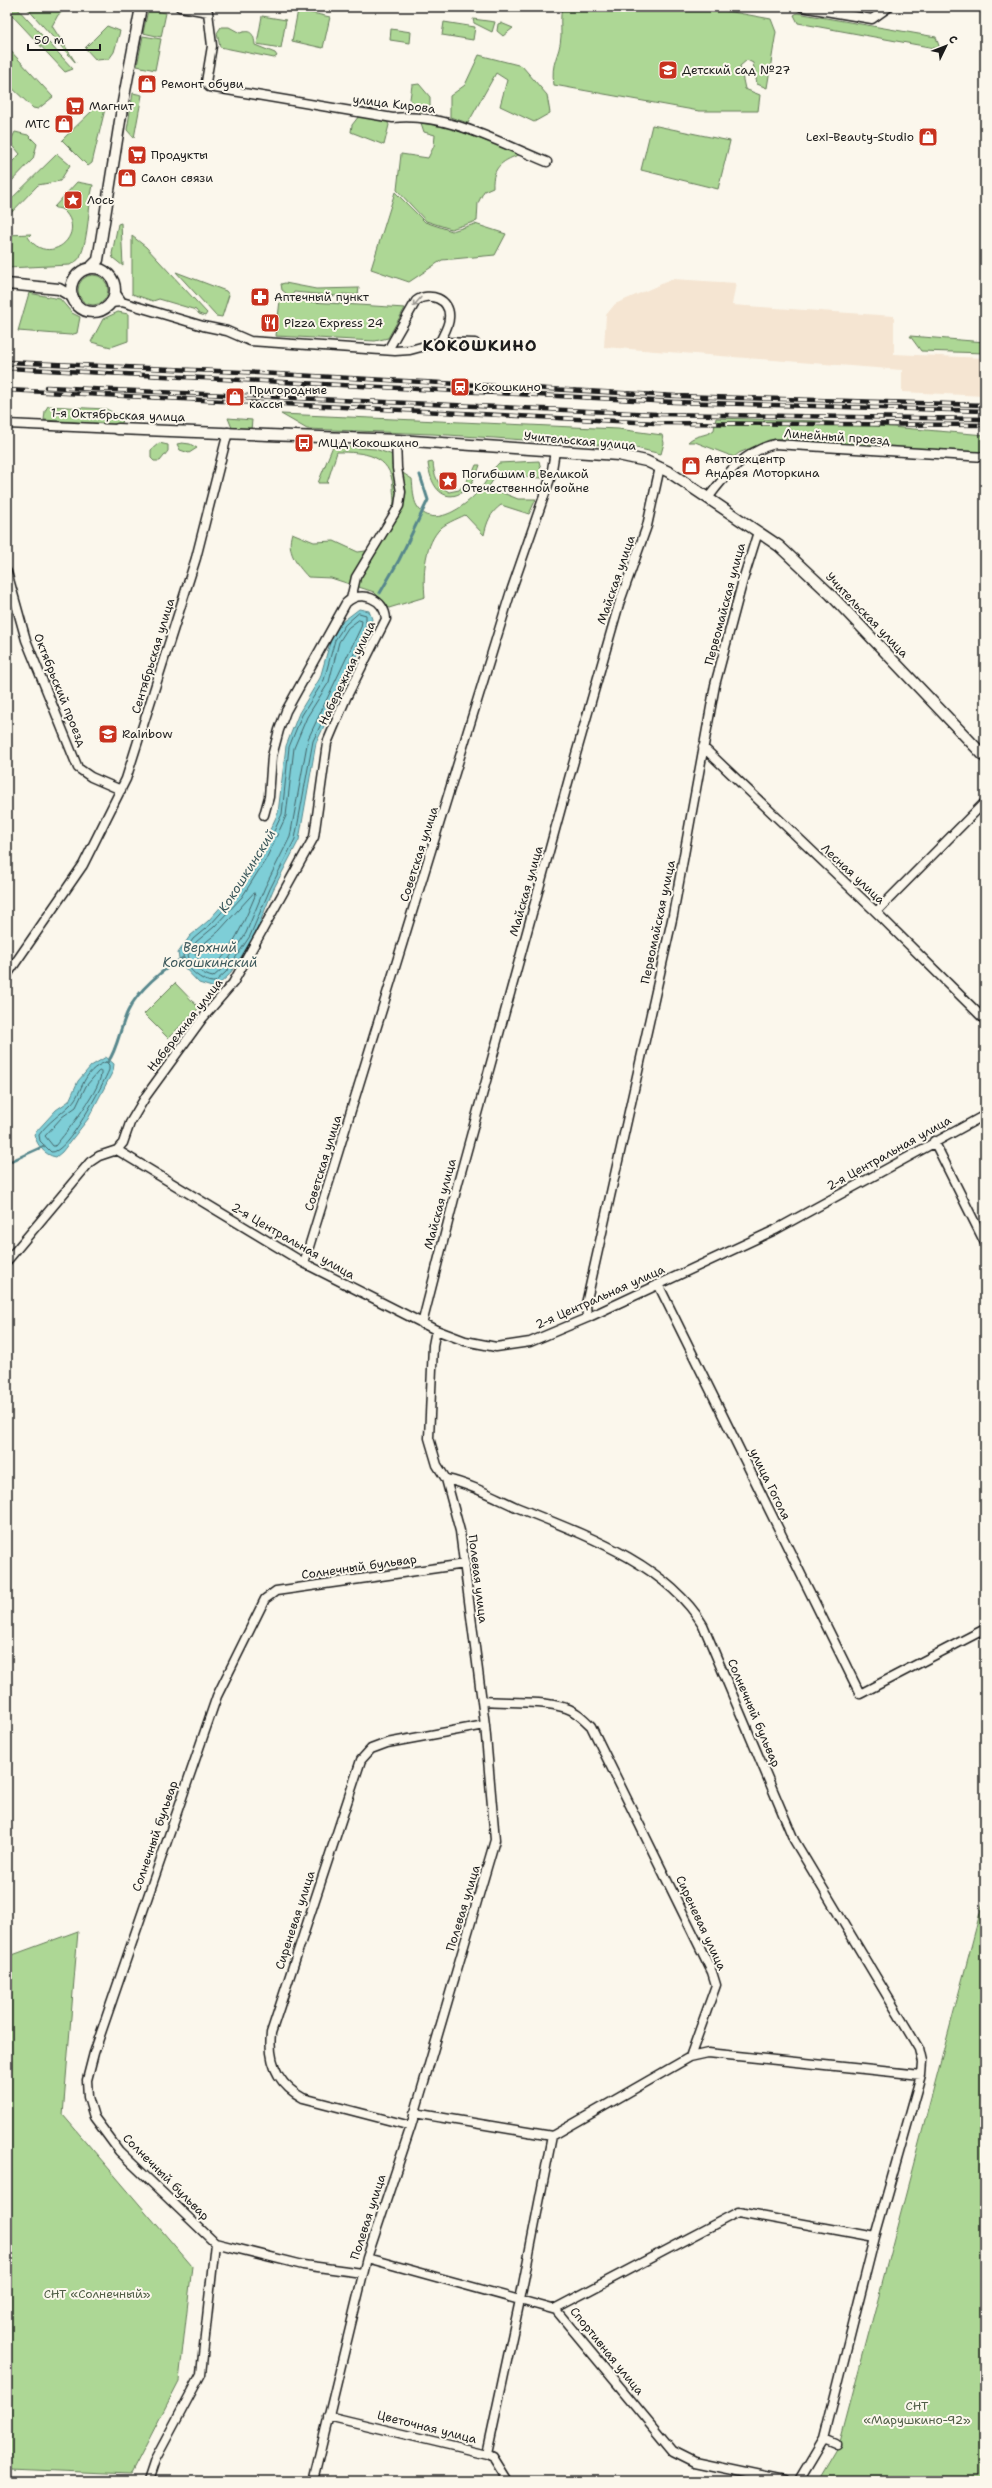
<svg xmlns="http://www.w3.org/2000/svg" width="992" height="2488" font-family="'Shantell Sans',sans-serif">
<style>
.built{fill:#f5e5d2}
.green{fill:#add795;stroke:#647a58}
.water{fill:#7eced7;stroke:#57878c}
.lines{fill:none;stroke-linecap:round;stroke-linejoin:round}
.shore{stroke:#436367;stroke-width:1}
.stream{stroke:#57878c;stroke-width:3}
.minor-casing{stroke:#1c1c1c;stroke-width:11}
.tertiary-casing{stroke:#1c1c1c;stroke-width:13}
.minor{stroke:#fbf7ec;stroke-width:8}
.tertiary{stroke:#fbf7ec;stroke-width:10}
.rail-casing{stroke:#1c1c1c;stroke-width:4.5}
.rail{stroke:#fbf7ec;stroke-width:3;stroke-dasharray:9;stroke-linecap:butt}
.oneway{stroke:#97948e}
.labels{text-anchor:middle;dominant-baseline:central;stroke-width:4;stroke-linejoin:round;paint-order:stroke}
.poi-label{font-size:12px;fill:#1c1c1c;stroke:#fbf7ec;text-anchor:start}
.street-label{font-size:12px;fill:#1c1c1c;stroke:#fbf7ec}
.park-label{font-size:12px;fill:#4f5d46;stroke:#fbf7ec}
.water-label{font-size:13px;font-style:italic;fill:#3e5a5d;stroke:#fbf7ec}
.district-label{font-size:16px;font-weight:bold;letter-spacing:1px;fill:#1c1c1c;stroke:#fbf7ec}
</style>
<rect width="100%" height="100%" fill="#fbf7ec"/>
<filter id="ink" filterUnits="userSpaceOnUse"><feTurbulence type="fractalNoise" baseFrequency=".025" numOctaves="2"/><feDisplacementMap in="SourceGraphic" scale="8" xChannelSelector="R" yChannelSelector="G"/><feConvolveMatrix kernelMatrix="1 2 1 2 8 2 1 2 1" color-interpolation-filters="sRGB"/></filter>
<g filter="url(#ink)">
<path class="built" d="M673 279 736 283 732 305 894 316V354L985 358V396L902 392V370L604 347 606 315 615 304Z"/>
<path class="green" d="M7 7H16L73 69 65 72 7 10Z
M26 7H64L66 9 58 15 52 26 76 63Z
M562 7H705L771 19 776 32 767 88 757 84 753 63 747 60 740 66 745 89 760 95 758 111H699L554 85C550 61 560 57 561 36 561 25 560 17 562 7Z
M148 10 166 13 161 37 143 33Z
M298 10 330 17 323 48 292 41Z
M797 13 936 37 940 49 798 23 794 15Z
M262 16 286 20 281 48 257 44Z
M473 19 495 22 492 32 474 23Z
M444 22 475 27 473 40 442 35Z
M501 23 513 28 503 36 497 31 498 24Z
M107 26 120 31 114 52 109 59 96 60 85 48Z
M221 27H229L240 33C251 29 254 34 255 45L275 53 277 56 274 58 220 47 217 33Z
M391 29 411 32 410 43 390 40Z
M143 36 161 39 155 70 137 66Z
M7 47 53 97 38 109 33 108 7 83Z
M479 55 522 66 547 95 550 113 534 122 500 106 507 80 496 73 468 123 450 117V96L465 85Z
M419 84 430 97V109L423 112 412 109 410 99 412 85Z
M133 93 142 95 134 138 127 130Z
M103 106 105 109 92 163 88 166 62 140 94 109Z
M359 116 387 121 389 125 384 145 351 132 352 125Z
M421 123 451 128 521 154C504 160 492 166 493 187L484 191 478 203 477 221 451 229 426 221 397 190 401 154 428 158 434 146 435 135 424 132Z
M652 125 730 141 718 189 641 170Z
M15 132 28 135 37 144 33 159 7 186V167L20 154 10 142Z
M57 154 70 165 60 181 38 185 7 217V203Z
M77 182 93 185C88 206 89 238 80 257 78 261 74 262 70 265L7 268V235L31 234 28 237C47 267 86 237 66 213 60 206 57 210 54 207Z
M395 192 425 222 452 231 475 224 506 234 495 255 442 260 409 282 371 269Z
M121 223 123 266 113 258 112 254 118 224Z
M132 236 146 247 207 313 205 316 199 314 196 310 159 299 153 301 132 294Z
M176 272 226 291 229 295 222 317 216 316Z
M78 290a15 15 0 1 1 30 0a15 15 0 1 1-30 0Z
M285 283 316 289 359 288 358 295 343 294 337 296 294 292 291 297 282 290 281 284Z
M29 293 60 299 72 313 80 317 77 333 70 335 18 331Z
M280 300 405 308 388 338 375 341 276 336Z
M118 312 128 314V341L111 347 91 342 103 319Z
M910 336 985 342V353L921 351Z
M48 406 106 409 124 418 121 425 44 420 45 411Z
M281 414 618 429 662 435 664 443 661 454 636 448 602 445 432 434 307 429Z
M228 418 252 420 251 430 232 428Z
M716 418 819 421 985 435V453L865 446 784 438 769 440 739 453 734 457 695 442H688C696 434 705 437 714 430Z
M159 443 168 445V451L160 461H154L151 458V450Z
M182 443 190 444 197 448 189 453 180 450 177 444Z
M333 446 375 449 393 455 392 466 412 479C413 487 413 500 417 506 433 532 469 504 481 488 488 480 491 470 499 463L539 461 543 478 496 476 485 492 498 491 518 499H536L529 514 501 505C490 513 487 522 484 535L465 515C457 519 443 524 438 531 424 548 423 576 425 597L389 608 374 592 331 578 308 577C296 564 286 551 292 533L314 542 334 541 358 552 373 550C378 534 388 521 393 506 395 501 393 493 393 487 391 454 363 452 337 452L327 483H318Z
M433 462C434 475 437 485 449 492L459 490 472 474 476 465H480C467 505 433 508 428 463Z
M175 983 199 1008 168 1038 144 1014Z
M985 1894V2481H817L840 2442Z
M78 1931 63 2115 192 2266 179 2381 131 2474 11 2469 7 2474V1957Z"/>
<path class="water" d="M359 609 369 611 372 619 370 629 316 743 299 840 273 890 254 937 229 975 215 988 199 983 180 963 178 953 190 936 208 921 235 891 258 855 278 813 286 746 299 713 320 678 331 639 342 622Z
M106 1057 114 1064 113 1071 88 1119 62 1152 56 1157C44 1155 37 1145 34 1134L56 1110 69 1101 78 1081 91 1066Z"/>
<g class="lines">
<path class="shore" d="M359 613 366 615V628L313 741 295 839 270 889 250 936 226 972 215 982C202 983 184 967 183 954L193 939 211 924 238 894 262 857 282 814 289 747 302 715 324 680 335 640 345 625Z
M359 620 362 621 361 627 308 739 290 837 265 887 246 933 222 969 213 977C204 976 189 964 188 955L196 942 214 927 242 897 266 859 286 816 294 748 307 717 329 682 339 642 348 628Z
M254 893 255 896C244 922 232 951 211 970H207L195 954 201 946 218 932Z
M106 1062 109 1065V1070C103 1084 67 1155 51 1152L40 1141 39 1135C48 1122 60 1115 71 1104 84 1091 81 1071 106 1062Z
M101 1071C104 1086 66 1133 55 1146H53L45 1136 62 1117 76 1107 86 1086 98 1072Z"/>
<path class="stream" d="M380 593 399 560 428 500 420 475
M108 1062C118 1048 120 1027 128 1011 138 990 163 969 183 958
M7 1163 44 1146"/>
<g class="minor-casing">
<path id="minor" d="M180 7 208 12 212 46 206 82 209 87 393 118C446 112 500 143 547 162
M802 7 872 19 889 7
M115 292 122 302
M110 303 122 302 203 326 227 331 250 341 395 351 410 350 440 342 475 343
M388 350 416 301C429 291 451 299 449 318 449 326 443 335 440 342
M7 424 118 429
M708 498C726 474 745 451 775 444L985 457
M7 572 26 640 78 768 91 777 121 790
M351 599 356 577 399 506 401 492 397 468 396 440
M703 747 876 912 985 1020
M876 912 985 802
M7 975 83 865 126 779 196 558 228 432
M934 1141 985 1243
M117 1150 304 1263 436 1330 465 1341 496 1347 530 1342 587 1318 775 1230 985 1115
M117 1150 123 1143 130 1123 146 1096 202 1019 233 983 314 837 327 743 346 698 386 619C385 599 361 589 346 603L286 711 279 730 272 756 269 797 264 815
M7 1261 90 1162 99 1156 117 1150
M304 1263 510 594 551 476 555 451
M658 1284 860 1694 985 1629
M587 1318 586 1304 673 915 715 685 743 580 758 532
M422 1324 458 1183 570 775 619 604 647 526 660 467
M446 1479C470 1484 494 1497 516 1507 580 1533 666 1563 703 1625L794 1840 919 2049 922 2062 921 2075 875 2237
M482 1701C509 1703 541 1700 566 1708 576 1711 584 1719 591 1726L712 1972 716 1985 690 2057
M414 2113 552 2136 690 2057 708 2053 921 2075
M411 2126 303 2098C277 2084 268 2061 271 2033L361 1760 371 1749 387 1743 485 1725
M367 2258 556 2310 673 2451 695 2462 785 2481
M362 2273 303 2265 215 2243 119 2151 94 2117 88 2097 87 2080 94 2053 217 1696 265 1599 276 1591 465 1564
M554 2309 738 2212 875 2237 824 2439 836 2444
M328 2416 487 2454 493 2457 508 2481
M487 2454 520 2300 552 2136
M148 2481 155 2460 201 2374 215 2243
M313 2481 367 2258 411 2126 495 1840 485 1725 460 1531 446 1479 437 1465 429 1438 433 1345 436 1330
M799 2481 824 2439"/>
</g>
<g class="tertiary-casing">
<path id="tertiary" d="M90 268 98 260 123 102 141 7
M71 290a22 22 0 1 1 44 0a22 22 0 1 1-44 0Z
M7 284 59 289 73 297
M118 429 398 440 618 455 646 461 669 472 779 546 830 594 985 757"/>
</g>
<use href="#minor" class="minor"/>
<use href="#tertiary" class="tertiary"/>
<g class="rail-casing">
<path id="rail" d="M7 362 241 372 676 396 985 405
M7 368 674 402 985 411
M46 387 656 414 985 419
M7 390 656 423 985 425"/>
</g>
<use href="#rail" class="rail"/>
</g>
<defs><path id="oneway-shaft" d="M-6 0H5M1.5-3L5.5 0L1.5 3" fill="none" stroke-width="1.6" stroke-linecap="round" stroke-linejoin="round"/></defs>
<use class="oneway" href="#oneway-shaft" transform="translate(417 302) rotate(130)"/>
</g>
<defs>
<g id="school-square" transform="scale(1)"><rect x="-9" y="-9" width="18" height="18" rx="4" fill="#c8321e" stroke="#fbf7ec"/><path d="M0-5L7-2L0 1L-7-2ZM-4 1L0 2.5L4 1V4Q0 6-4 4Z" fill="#fff"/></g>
<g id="shop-square" transform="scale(1)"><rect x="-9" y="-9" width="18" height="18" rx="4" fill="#c8321e" stroke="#fbf7ec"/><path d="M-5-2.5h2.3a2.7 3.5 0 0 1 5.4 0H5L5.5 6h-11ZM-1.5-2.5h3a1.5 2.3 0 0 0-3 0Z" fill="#fff"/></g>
<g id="supermarket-square" transform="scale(1)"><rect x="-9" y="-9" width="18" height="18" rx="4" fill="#c8321e" stroke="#fbf7ec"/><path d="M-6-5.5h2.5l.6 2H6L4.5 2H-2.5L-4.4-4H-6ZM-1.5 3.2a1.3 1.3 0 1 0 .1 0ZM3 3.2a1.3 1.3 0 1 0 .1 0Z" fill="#fff"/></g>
<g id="sight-square" transform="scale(1)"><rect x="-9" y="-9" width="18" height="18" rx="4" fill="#c8321e" stroke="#fbf7ec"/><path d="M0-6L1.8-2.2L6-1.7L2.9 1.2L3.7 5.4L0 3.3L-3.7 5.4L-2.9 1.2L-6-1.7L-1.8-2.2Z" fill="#fff"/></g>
<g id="pharmacy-square" transform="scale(1)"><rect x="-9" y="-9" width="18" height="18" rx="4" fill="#c8321e" stroke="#fbf7ec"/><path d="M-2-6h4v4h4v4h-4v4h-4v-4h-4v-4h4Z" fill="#fff"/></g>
<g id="restaurant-square" transform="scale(1)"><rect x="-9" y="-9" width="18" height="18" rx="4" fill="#c8321e" stroke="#fbf7ec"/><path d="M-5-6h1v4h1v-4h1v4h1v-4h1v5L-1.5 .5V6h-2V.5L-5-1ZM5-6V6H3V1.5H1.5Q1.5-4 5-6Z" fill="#fff"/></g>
<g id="station-square" transform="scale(1)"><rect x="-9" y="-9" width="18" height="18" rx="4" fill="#c8321e" stroke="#fbf7ec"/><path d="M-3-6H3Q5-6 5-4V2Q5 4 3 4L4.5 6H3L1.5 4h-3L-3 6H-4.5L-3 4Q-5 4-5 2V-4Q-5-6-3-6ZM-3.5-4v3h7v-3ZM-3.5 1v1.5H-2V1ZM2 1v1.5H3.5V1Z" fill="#fff"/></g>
<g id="bus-square" transform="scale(1)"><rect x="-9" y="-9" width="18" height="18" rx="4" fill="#c8321e" stroke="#fbf7ec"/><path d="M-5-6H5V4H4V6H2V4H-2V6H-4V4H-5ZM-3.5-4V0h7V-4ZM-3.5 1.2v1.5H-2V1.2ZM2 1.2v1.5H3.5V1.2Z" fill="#fff"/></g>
</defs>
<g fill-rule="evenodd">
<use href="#school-square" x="668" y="70"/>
<use href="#shop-square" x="147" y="84"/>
<use href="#supermarket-square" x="75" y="106"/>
<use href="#shop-square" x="64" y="124"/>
<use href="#shop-square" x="928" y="137"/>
<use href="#supermarket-square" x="137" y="155"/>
<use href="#shop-square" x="127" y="178"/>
<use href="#sight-square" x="73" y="200"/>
<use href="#pharmacy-square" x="260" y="297"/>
<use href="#restaurant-square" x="270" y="323"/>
<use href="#station-square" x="460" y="387"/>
<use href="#shop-square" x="235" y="397"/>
<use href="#bus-square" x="304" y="443"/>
<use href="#shop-square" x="691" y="466"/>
<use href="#sight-square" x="448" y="481"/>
<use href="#school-square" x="108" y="734"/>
</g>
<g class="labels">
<g class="poi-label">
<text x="682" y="70">Детский сад №27</text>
<text x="161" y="84">Ремонт обуви</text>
<text x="89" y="106">Магнит</text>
<text x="50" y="124" text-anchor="end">МТС</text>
<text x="914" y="137" text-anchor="end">Lexi-Beauty-Studio</text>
<text x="151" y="155">Продукты</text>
<text x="141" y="178">Салон связи</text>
<text x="87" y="200">Лось</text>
<text x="274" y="297">Аптечный пункт</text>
<text x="284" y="323">Pizza Express 24</text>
<text x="474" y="387">Кокошкино</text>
<text x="249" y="390">Пригородные<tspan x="249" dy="14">кассы</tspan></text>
<text x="318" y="443">МЦД Кокошкино</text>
<text x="705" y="459">Автотехцентр<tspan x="705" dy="14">Андрея Моторкина</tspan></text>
<text x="462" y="474">Погибшим в Великой<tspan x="462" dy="14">Отечественной войне</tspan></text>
<text x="122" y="734">Rainbow</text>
</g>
<g class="street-label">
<text transform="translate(394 104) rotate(7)">улица Кирова</text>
<text transform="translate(118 415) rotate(2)">1-я Октябрьская улица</text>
<text transform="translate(837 437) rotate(4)">Линейный проезд</text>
<text transform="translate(580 441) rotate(5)">Учительская улица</text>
<text transform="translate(616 580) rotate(-71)">Майская улица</text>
<text transform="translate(725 604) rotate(-75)">Первомайская улица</text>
<text transform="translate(867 615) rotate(46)">Учительская улица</text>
<text transform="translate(153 656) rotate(-73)">Сентябрьская улица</text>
<text transform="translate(347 673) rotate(-64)">Набережная улица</text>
<text transform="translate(60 690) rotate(68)">Октябрьский проезд</text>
<text transform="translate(419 854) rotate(-72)">Советская улица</text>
<text transform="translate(853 874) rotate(43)">Лесная улица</text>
<text transform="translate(526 891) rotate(-74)">Майская улица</text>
<text transform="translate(658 922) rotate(-78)">Первомайская улица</text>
<text transform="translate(185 1025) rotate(-52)">Набережная улица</text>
<text transform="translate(889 1153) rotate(-29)">2-я Центральная улица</text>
<text transform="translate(323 1163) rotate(-73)">Советская улица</text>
<text transform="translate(440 1204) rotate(-75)">Майская улица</text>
<text transform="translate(293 1241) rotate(30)">2-я Центральная улица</text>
<text transform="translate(600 1297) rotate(-24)">2-я Центральная улица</text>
<text transform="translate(770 1484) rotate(64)">улица Гоголя</text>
<text transform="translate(359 1567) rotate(-8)">Солнечный бульвар</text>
<text transform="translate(478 1579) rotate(83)">Полевая улица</text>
<text transform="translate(754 1713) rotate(67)">Солнечный бульвар</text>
<text transform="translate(155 1836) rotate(-71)">Солнечный бульвар</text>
<text transform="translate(463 1908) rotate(-73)">Полевая улица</text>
<text transform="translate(295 1920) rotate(-72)">Сиреневая улица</text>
<text transform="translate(701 1923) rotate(65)">Сиреневая улица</text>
<text transform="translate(166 2177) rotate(45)">Солнечный бульвар</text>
<text transform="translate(368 2217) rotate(-72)">Полевая улица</text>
<text transform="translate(607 2351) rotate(51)">Спортивная улица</text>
<text transform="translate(427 2427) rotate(14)">Цветочная улица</text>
</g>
<g class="park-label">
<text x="97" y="2294">СНТ «Солнечный»</text>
<text x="917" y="2406">СНТ<tspan x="917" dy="14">«Марушкино-92»</tspan></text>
</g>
<g class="water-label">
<text transform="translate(247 871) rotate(-58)">Кокошкинский</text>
<text x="210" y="947">Верхний<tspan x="210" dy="15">Кокошкинский</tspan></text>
</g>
<g class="district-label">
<text x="480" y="345">КОКОШКИНО</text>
</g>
</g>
<rect width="992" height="2488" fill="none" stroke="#fbf7ec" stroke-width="24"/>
<rect x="12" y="12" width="968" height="2464" fill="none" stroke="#1c1c1c" stroke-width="1.5" filter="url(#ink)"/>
<g transform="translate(946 46) rotate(47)" stroke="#fbf7ec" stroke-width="3" paint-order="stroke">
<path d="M0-3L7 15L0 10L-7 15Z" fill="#1c1c1c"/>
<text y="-6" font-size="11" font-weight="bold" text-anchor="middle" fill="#1c1c1c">С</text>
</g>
<path d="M28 44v6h72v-6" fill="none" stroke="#1c1c1c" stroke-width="2"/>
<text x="34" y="44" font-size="12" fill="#1c1c1c" stroke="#fbf7ec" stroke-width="3" paint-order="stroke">50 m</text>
</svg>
